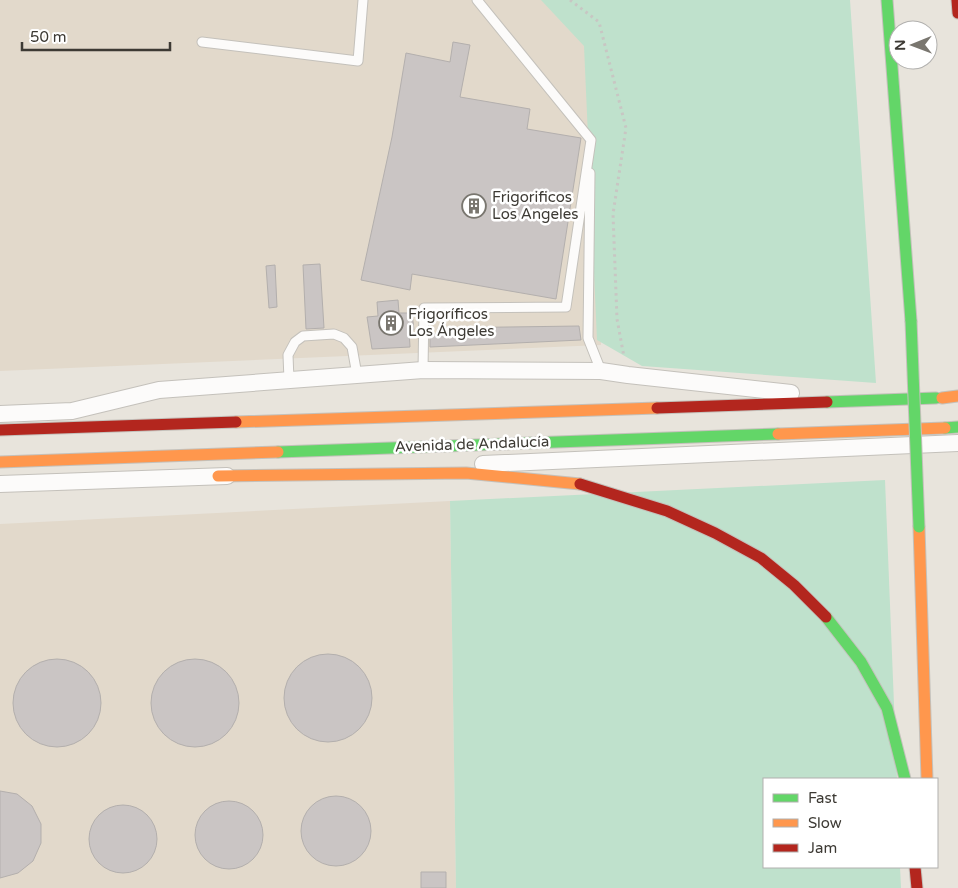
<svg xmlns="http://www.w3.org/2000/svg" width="958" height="888" font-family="'Varela Round',sans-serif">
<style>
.built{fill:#e2d9cb}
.green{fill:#bfe1cc}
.building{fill:#cac5c4;stroke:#b3afad}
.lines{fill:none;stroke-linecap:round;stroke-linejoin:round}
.lane-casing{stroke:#c4c1bb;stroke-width:11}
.street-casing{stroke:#c4c1bb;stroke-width:18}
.fast-casing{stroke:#c4c1bb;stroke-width:13}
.slow-casing{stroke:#c4c1bb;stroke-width:13}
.jam-casing{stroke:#c4c1bb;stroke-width:13}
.path{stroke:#c8c6c3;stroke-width:3;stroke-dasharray:2.5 4;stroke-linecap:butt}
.lane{stroke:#fcfbfa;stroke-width:9}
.street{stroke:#fcfbfa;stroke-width:16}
.fast{stroke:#63d668;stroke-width:11}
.slow{stroke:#ff974d;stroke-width:11}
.jam{stroke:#b3261e;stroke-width:11}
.fast-bridge-casing{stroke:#c4c1bb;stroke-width:13;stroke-linecap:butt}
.fast-bridge{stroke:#63d668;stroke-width:11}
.labels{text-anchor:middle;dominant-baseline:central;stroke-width:5;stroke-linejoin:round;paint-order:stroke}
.poi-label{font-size:15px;fill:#3d3a34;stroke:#fff;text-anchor:start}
.street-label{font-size:15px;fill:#3d3a34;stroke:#fff}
</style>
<rect width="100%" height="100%" fill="#e8e4dc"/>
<path class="built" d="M0 0H548L598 46 601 345 0 371Z
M450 501 456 888H0V524Z"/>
<path class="green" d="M541 0H850L876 383 642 366 597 340 584 46Z
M885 480 897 779H764V867H900L901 888H456L450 501Z"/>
<path class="building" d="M453 42 470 45 460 97 530 109 527 129 581 138 556 299 412 274 410 290 361 280 392 137 406 53 450 62Z
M320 264 324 328 306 329 303 265Z
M275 265 277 307 269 308 266 266Z
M398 300 399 313H412L414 330H409L410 347 372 349 367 317 378 316 377 302Z
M579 326 581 340 430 347V334H438V328Z
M284 698a44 44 0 1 1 88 0a44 44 0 1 1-88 0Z
M13 703a44 44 0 1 1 88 0a44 44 0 1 1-88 0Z
M151 703a44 44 0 1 1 88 0a44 44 0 1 1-88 0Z
M0 791 17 794 32 806 41 824V843L33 861 18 873 0 878Z
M301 831a35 35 0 1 1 70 0a35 35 0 1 1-70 0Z
M195 835a34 34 0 1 1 68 0a34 34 0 1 1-68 0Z
M89 839a34 34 0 1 1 68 0a34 34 0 1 1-68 0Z
M421 872H446V888H421Z"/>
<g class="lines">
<g class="lane-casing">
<path id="lane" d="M202 42 358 61 363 0
M590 173 588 338 601 371
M423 370 424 308 566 307 591 140 477 0
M289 380 288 355 295 342 303 336 334 334 344 338 352 347 357 375"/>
</g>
<g class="street-casing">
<path id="street" d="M0 414 72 411 159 390 423 370 601 371 628 375 791 393
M483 464 958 443
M0 484 227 476"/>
</g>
<g class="fast-casing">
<path id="fast" d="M887 0 911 321
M827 402 936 398
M945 428 958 427
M278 452 778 434
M826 617 861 662 887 708 905 779"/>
</g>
<g class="slow-casing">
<path id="slow" d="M942 398 958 396
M236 422 657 408
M778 434 945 428
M0 462 278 452
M218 476 466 473 580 484
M919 527 927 779"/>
</g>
<g class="jam-casing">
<path id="jam" d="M957 0 958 13
M657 408 827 402
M0 430 236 422
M580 484 667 511 715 533 761 558 794 585 826 617
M915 867 917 888"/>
</g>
<path class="path" d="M570 0 599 22 626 128 613 214 617 319 624 357"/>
<use href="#lane" class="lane"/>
<use href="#street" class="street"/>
<use href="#fast" class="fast"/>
<use href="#slow" class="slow"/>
<use href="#jam" class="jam"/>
<g class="fast-bridge-casing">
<path id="fast-bridge" d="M911 321 919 527"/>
</g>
<use href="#fast-bridge" class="fast-bridge"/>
</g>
<defs>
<g id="building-ring" transform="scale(1.25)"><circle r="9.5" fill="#fff" stroke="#79766f" stroke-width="1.5"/><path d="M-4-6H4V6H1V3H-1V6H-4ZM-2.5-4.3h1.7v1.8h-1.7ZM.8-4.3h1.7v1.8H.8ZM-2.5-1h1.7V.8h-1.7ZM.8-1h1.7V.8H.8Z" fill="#79766f"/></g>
</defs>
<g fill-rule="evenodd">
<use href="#building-ring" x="474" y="206"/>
<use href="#building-ring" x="391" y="323"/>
</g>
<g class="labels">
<g class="poi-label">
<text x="492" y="197">Frigorificos<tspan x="492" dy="17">Los Angeles</tspan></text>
<text x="408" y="314">Frigoríficos<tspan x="408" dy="17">Los Ángeles</tspan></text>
</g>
<g class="street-label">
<text transform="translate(472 444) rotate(-2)">Avenida de Andalucía</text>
</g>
</g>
<rect x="763" y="778" width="175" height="90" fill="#ffffff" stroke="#b1b0ae"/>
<rect x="773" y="794" width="25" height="8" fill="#63d668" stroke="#b1b0ae"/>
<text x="808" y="803" font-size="15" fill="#3d3a34">Fast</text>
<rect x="773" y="819" width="25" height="8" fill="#ff974d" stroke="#b1b0ae"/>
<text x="808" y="828" font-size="15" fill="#3d3a34">Slow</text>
<rect x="773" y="844" width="25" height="8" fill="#b3261e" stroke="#b1b0ae"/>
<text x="808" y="853" font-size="15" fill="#3d3a34">Jam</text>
<g transform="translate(913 45) rotate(269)"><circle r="24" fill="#ffffff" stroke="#b1b0ae"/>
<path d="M0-4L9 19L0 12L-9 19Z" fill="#79766f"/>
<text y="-8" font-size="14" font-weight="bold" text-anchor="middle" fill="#3d3a34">N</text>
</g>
<path d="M22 42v8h148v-8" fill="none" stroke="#3d3a34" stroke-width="2.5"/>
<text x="30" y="42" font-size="15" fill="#3d3a34" stroke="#ffffff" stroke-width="4" paint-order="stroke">50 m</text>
</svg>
